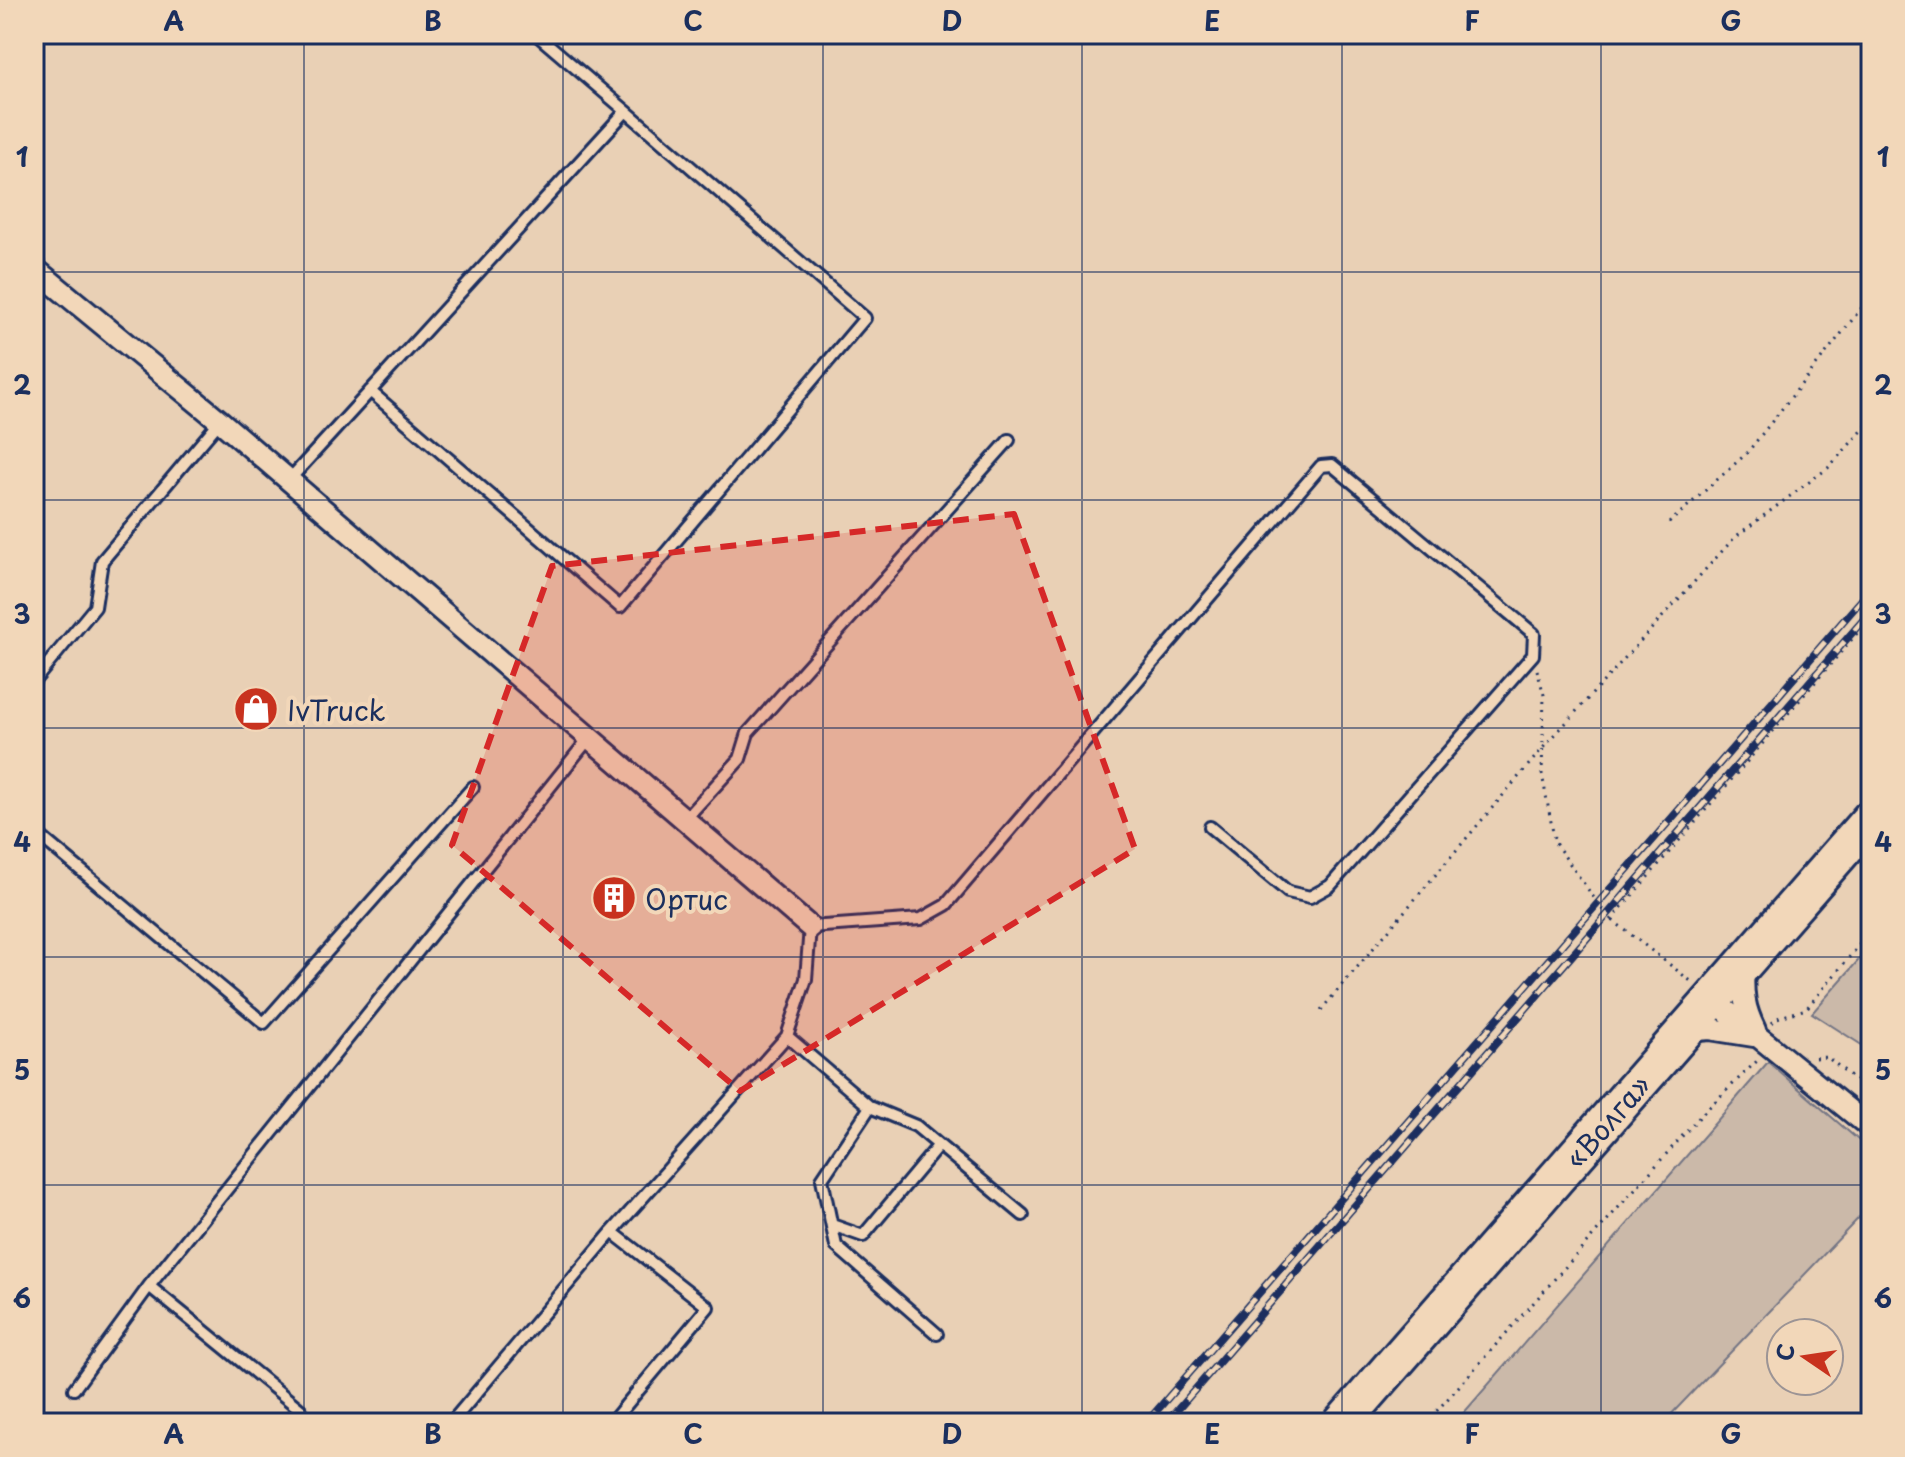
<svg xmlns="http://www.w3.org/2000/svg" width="1905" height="1457" font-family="'Playpen Sans',sans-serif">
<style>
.green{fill:#cbb9a9;stroke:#737484;stroke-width:2}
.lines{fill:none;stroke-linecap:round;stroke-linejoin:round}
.lane-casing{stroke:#1b2f5e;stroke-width:16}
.street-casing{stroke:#1b2f5e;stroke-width:26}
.highway-casing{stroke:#1b2f5e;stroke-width:42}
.path{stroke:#1b2f5e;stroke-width:3;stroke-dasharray:2 6;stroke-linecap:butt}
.lane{stroke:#f2d7b9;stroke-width:10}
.street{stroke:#f2d7b9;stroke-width:20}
.highway{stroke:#f2d7b9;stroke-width:36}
.rail-casing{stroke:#1b2f5e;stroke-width:8}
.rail{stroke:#f2d7b9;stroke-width:5;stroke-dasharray:15;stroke-linecap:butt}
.marked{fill:#d62828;fill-opacity:0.2;stroke:#d62828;stroke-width:6;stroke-dasharray:16 10;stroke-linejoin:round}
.grid{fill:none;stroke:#1b2f5e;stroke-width:2;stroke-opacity:0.55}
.labels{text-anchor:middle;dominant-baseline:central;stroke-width:8;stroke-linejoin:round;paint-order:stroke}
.poi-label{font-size:28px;fill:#1b2f5e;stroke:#f2d7b9;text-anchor:start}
.street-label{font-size:28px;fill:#1b2f5e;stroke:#f2d7b9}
.neatline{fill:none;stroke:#1b2f5e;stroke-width:3}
.grid-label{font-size:26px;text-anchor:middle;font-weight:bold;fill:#1b2f5e}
</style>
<rect width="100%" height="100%" fill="#e9d0b5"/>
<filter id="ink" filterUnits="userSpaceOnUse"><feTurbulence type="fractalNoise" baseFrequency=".0125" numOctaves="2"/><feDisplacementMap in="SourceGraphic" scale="16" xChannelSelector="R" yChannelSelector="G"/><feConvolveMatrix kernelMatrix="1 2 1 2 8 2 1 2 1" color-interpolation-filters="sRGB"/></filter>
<g filter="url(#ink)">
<path class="green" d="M1871 946V1051L1812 1013Z
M1768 1062 1871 1151V1205L1663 1423H1455Z"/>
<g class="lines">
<g class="lane-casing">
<path id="lane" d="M370 391 620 607 865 318 626 111
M289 480 626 111 536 34
M34 681 95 607 102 561 220 421
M685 819 740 759 748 733 1009 440
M34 831 264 1023 473 787
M787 1036 870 1107 916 1126 1023 1215
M870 1107 822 1179 836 1246 937 1334
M832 1225 863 1236 939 1145
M149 1286 301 1410
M74 1389 149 1286 590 737
M451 1423 612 1232 787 1036 806 979 810 927 921 919 946 905 1321 466 1332 465 1534 634 1533 655 1330 886 1310 897 1288 892 1210 827
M611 1423 708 1307 612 1232"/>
</g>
<g class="street-casing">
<path id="street" d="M34 268 220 421 810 927
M1744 968C1742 992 1744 1008 1755 1030
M1713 1000 1871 1128
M1686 1031 1710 1029 1754 1036"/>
</g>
<g class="highway-casing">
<path id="highway" d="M1342 1423 1871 818"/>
</g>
<path class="path" d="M1669 523 1747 453 1871 296
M1537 670 1544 695 1542 774 1555 843 1607 916 1692 982
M1611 920 1871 617
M1321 1010 1543 748 1735 537 1828 468 1871 421
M1772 1023 1777 1018 1806 1009 1871 931
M1815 1058 1827 1057 1871 1092
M1426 1423 1702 1114 1757 1061"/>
<use href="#lane" class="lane"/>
<use href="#street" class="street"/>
<use href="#highway" class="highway"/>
<g class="rail-casing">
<path id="rail" d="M1146 1423 1871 589
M1166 1423 1871 611"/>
</g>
<use href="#rail" class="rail"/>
</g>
</g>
<path class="marked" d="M1014 514 1135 849 740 1091 452 845 552 566Z"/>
<path class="grid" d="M304 34V1423M563 34V1423M823 34V1423M1082 34V1423M1342 34V1423M1601 34V1423M34 272H1871M34 500H1871M34 728H1871M34 957H1871M34 1185H1871"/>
<defs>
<g id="shop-disc" transform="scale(2.3)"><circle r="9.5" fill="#c8321e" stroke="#f2d7b9"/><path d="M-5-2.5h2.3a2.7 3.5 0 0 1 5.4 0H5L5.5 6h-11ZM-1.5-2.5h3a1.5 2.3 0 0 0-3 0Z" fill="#fff"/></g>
<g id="building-disc" transform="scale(2.3)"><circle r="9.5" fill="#c8321e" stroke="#f2d7b9"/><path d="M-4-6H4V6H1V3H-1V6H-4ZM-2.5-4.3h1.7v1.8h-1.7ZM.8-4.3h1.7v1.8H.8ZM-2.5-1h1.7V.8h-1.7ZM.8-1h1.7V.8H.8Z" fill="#fff"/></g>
</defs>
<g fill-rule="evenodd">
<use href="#shop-disc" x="256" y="709"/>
<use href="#building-disc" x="614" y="898"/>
</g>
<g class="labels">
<g class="poi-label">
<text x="287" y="709">IvTruck</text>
<text x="645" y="898">Ортис</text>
</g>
<g class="street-label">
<text transform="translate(1607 1121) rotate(-49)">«Волга»</text>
</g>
</g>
<rect width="1905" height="1457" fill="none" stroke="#f2d7b9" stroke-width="88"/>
<g transform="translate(1805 1357) rotate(283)"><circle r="38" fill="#f2d7b9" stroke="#9c9495" stroke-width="2"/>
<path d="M0-6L14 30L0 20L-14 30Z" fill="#c8321e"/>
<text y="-12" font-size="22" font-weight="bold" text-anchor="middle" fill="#1b2f5e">С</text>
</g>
<rect x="44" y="44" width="1817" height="1369" class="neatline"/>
<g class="grid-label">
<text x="174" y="31">A</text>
<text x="433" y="31">B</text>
<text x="693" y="31">C</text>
<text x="952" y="31">D</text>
<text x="1212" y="31">E</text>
<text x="1472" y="31">F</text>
<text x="1731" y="31">G</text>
<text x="22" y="167">1</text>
<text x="1883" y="167">1</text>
<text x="22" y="395">2</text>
<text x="1883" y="395">2</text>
<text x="22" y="624">3</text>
<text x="1883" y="624">3</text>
<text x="22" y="852">4</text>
<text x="1883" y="852">4</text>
<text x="22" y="1080">5</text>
<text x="1883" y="1080">5</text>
<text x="22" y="1308">6</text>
<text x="1883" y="1308">6</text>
<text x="174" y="1444">A</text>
<text x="433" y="1444">B</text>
<text x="693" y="1444">C</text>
<text x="952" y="1444">D</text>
<text x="1212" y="1444">E</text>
<text x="1472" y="1444">F</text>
<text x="1731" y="1444">G</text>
</g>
</svg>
